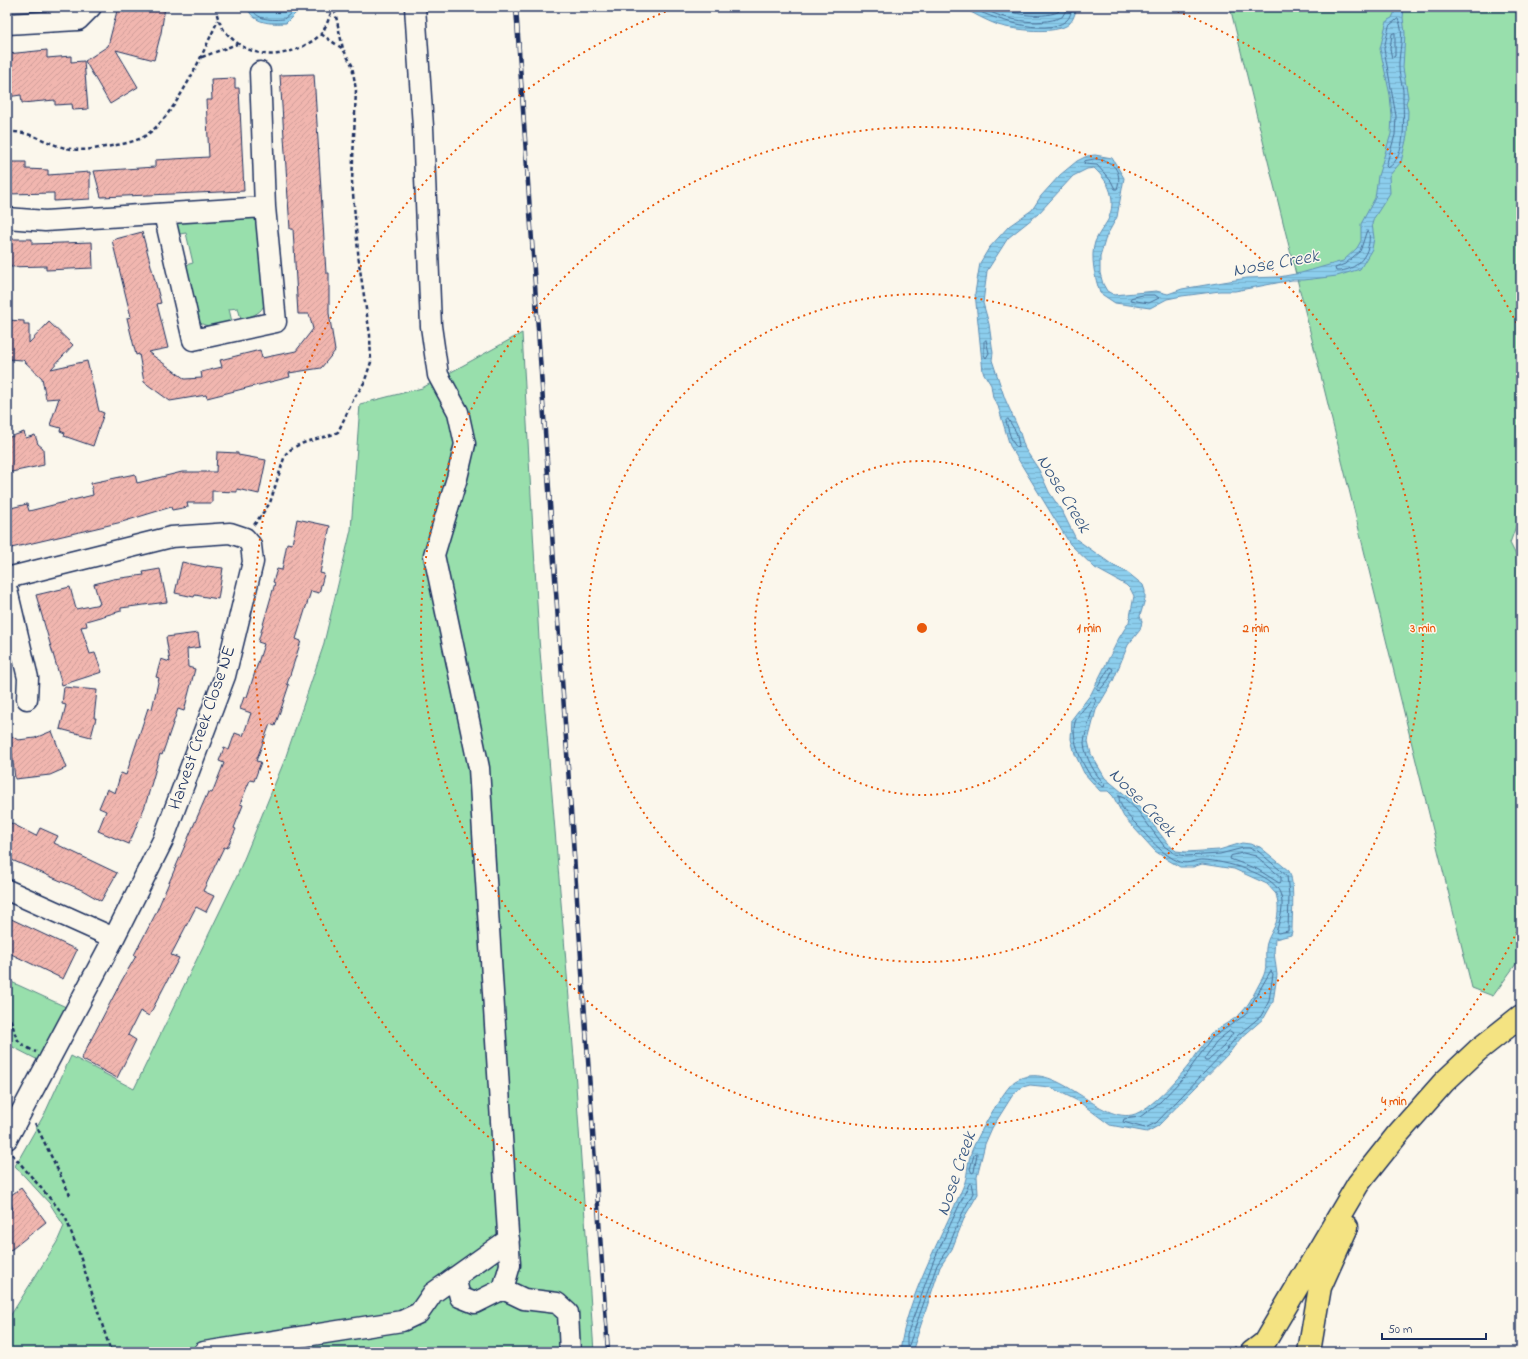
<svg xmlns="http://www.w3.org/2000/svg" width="1528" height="1359" font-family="'Indie Flower',sans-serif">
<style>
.green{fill:#98dfac;stroke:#5a8785}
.water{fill:url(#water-rules);stroke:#5f8eb4}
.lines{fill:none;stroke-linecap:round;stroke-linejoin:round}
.shore{stroke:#486f97;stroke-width:1}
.building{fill:url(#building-hatch);stroke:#1b2f5e}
.minor-casing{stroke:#1b2f5e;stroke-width:23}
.highway-casing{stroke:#1b2f5e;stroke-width:25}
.path{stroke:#1b2f5e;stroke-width:2.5;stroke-dasharray:4 3;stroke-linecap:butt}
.minor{stroke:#fbf7ec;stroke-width:20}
.highway{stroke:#f4e382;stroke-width:22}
.rail-casing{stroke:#1b2f5e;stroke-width:4.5}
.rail{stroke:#fbf7ec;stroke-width:3;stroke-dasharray:9;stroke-linecap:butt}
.ring{fill:none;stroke:#e8590c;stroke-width:2;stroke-dasharray:2 4}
.labels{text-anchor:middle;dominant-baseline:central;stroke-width:3;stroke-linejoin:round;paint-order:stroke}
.street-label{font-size:18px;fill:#1b2f5e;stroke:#fbf7ec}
.water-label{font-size:19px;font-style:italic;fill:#375782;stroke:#fbf7ec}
.centre{fill:#e8590c;stroke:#fbf7ec;stroke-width:2}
.ring-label{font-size:12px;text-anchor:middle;font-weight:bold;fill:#e8590c;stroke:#fbf7ec;stroke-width:3;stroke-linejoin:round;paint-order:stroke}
</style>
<defs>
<pattern id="water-rules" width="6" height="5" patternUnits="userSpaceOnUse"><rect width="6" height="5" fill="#8cceed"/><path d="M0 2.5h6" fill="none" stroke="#78b1ce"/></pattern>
<pattern id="building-hatch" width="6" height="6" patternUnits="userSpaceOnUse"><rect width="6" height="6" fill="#f1b6af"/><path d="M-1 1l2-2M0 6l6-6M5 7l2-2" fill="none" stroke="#ce9d99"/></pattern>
</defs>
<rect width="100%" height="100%" fill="#fbf7ec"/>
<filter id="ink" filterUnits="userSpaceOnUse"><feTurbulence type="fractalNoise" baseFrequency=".025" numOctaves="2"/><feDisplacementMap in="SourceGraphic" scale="8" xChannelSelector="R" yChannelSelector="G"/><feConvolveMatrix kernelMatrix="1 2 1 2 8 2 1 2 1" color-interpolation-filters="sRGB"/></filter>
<g filter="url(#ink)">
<path class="green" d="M1230 7H1521V512L1510 543 1521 565V957L1493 996 1472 988Z
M250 214 257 218 265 302C262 314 252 316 241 319L238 308 229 309 232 322C219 324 205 331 197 319L182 266 193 263 186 233 174 235 175 227 178 222Z
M522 333 539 639 575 1070 594 1352H7V1321L57 1242 64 1226 50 1204 15 1166 45 1113 71 1056 134 1089 237 876 285 759 323 647 351 530 360 404 422 388Z
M7 980 66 1007 40 1061 7 1044Z"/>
<path class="water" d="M247 7H302L286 23C271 24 253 24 247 7Z
M962 7H1077C1075 13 1074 19 1069 24 1056 35 1014 30 998 25 985 20 974 14 962 7Z
M1397 7H1404L1403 18 1405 33 1403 68 1408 97 1406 103 1408 111 1407 136 1401 162 1389 176 1390 193 1374 218 1372 224 1374 238 1372 249 1360 269 1337 276 1304 280H1292L1235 291H1220L1182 296 1167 299 1150 308 1115 303 1100 293C1095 278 1090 257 1095 242 1098 234 1104 227 1108 220 1117 199 1110 183 1094 168L1087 169 1073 176 1038 214 1008 238 987 271 983 303 989 324 993 353 992 360 1005 399 1019 430 1025 449 1039 470 1049 492 1063 513 1076 539 1114 566 1127 572 1143 585 1145 591V599L1140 616 1142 622 1140 630 1128 645 1113 681 1096 710 1088 741 1091 754 1105 778 1140 807 1167 843 1176 851 1186 852 1219 850 1242 843 1250 844 1260 847 1289 871C1295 882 1292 917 1292 931L1291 935 1275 939 1274 952 1277 975 1273 1002 1264 1018 1240 1039 1230 1052 1158 1126 1147 1132 1110 1125 1078 1101 1050 1087 1030 1085 1023 1087 1014 1093 992 1128 985 1144 977 1176 978 1194 965 1216 952 1249 940 1267 912 1352H900C907 1296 941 1239 963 1187 968 1177 967 1164 971 1153 975 1140 1005 1087 1015 1081 1055 1057 1096 1122 1132 1115 1150 1111 1183 1074 1194 1058 1199 1051 1204 1042 1210 1035 1219 1026 1233 1022 1242 1012 1250 1004 1256 989 1262 979 1268 968 1265 960 1266 948 1267 937 1275 929 1277 919 1279 911 1278 901 1276 894L1267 884 1234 869 1202 864 1193 867H1180L1168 860 1155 851 1124 817 1113 796 1108 791H1100L1084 773 1075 754 1071 739 1072 719 1091 694 1119 638 1129 622 1134 596 1131 590 1126 585 1095 568 1070 544 1010 446 998 406 993 398 991 385 983 372 975 293 980 263 989 248 1009 226 1032 210 1041 196 1060 175 1077 161 1087 156 1095 155 1112 158 1124 178 1117 217 1106 237 1100 257V273L1103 284 1107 291 1114 295 1156 291 1168 294 1182 289 1247 278 1279 277 1301 273 1343 261 1357 248 1361 241V224L1375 198 1378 176 1391 134 1392 116 1390 95 1380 49 1386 24 1388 20 1392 18Z"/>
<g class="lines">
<path class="shore" d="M251 7C256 21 273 20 284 19L298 7
M970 7C990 18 1045 37 1066 21 1070 18 1071 12 1073 7
M980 7C1003 20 1038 27 1062 17L1068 7
M994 7C1013 14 1039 19 1058 12L1061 7
M1398 19C1406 33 1398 53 1399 68 1399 78 1404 87 1403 96 1403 115 1408 156 1388 168L1386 166 1395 135 1396 116 1384 49 1389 26Z
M1395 33V56L1392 58 1390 49 1392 34Z
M1095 159C1113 160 1123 171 1117 189H1115L1111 181 1097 165 1084 164 1085 161Z
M1367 231 1369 232C1372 253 1357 272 1336 271L1335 268 1345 264 1360 251Z
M1143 295H1155L1159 298 1149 303 1130 300 1131 298Z
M986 340 989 353 986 358 984 355V342Z
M1008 419 1016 432 1019 445 1018 448C1011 444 1008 428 1006 421Z
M1110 667 1113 669 1109 679 1099 691 1097 689Z
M1094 698 1096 701C1093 706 1084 738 1084 743 1085 757 1095 775 1105 784L1104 787C1086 780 1070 740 1075 722 1077 716 1089 702 1094 698Z
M1119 796 1124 798 1137 810 1164 846 1175 854 1186 856 1220 854 1243 848H1249L1258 851 1287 876 1289 895 1288 931 1278 933 1276 932C1280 920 1285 906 1280 893 1273 873 1223 861 1204 860 1195 859 1189 865 1180 862 1162 855 1149 838 1136 824 1130 818 1118 806 1119 796Z
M1243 853 1256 856 1281 877V882L1279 883 1257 869 1230 859 1231 856Z
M1271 971 1273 974 1269 1001 1261 1016 1237 1036 1227 1049 1156 1123 1145 1128 1123 1122 1124 1119 1140 1117 1160 1102 1184 1077 1212 1038 1245 1015Z
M1230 1031 1233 1033 1224 1046 1208 1061H1205L1204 1059 1216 1042Z
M977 1154 974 1172 972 1173 970 1169 974 1155Z
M971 1183 973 1193 962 1214 948 1248 937 1265 909 1345 907 1346V1335L933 1262 969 1184Z"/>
</g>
<path class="building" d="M118 7H165L161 33 154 60 116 50 138 87 110 104 85 61 108 46Z
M47 50V58L71 56V62L84 61 88 109 73 110 72 104 55 105V100L22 103 21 95 7 97V54Z
M314 74 326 273H329V313L335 351 321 368 289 373 290 377 207 398 206 395 170 401 144 382 139 354 136 355 127 318 131 317 112 240 142 232 161 303 157 304 168 348 148 352 185 379 202 378 201 372 222 367 220 360 260 350 262 358 296 351 313 329 309 314H298L293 229H290L280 75Z
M235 78V88H239L244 191 101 197 94 171 155 167V160L209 157 206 100H212L211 79Z
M7 162H26V169L48 170V175L90 172V199L54 201V193L7 194Z
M7 239H32V244L92 242 93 268 46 270V266L7 267Z
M7 320 24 321V324H29V343L49 322 73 345 51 369 87 361 99 411 104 413 93 446 64 436 65 433 60 431 61 428 50 425 59 398 46 399 42 378 23 360 7 359Z
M24 432 26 438 35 435 38 444 43 448 44 465 7 473V438Z
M217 452 238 453V455L266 460 259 494 237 489V492L212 491V503H187L188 507 172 510 171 507 122 522 7 549V509L27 504 29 511 93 495 91 483 135 474 137 483 182 472H216Z
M297 519 330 526 320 573 324 574 319 593 311 591 296 639 301 641 287 684 289 685 283 703 275 726 270 724 256 761 261 762 254 781 250 780 240 804 243 805 234 828 236 829 227 848 224 847 203 891 214 896 206 912 196 907 171 955 179 958 149 1016 140 1011 128 1035 136 1040 117 1078 81 1059 122 980 136 956 134 955 155 915 208 792 212 793 224 763 219 761 224 748 229 750 235 733 243 736 251 713 240 709 244 697H247L264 644 258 642 275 583 273 582 277 569 282 570 287 543 292 544Z
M182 562 206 567 207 566 223 568 218 599 195 595 194 597 175 593Z
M160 569 167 602 121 608V611L86 621 87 626 81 627 90 654 95 653 102 672 62 685 36 595 70 587 76 609 100 604 94 584 113 579 144 575 143 572Z
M198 633 200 647 187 649 188 667 195 669 184 711 178 709 162 755 160 754 145 806 129 844 98 831 106 811 99 808 107 789 115 793 121 773 126 775 148 708 152 709 159 678 156 677 161 659 170 662 166 637Z
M64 687 97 690 94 718H96L91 737 60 729 66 705 62 704Z
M52 731 66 768 50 775 15 779 10 735 18 740 35 738Z
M7 821 36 836 40 828 58 836 54 843 117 873 101 901 82 890 7 858Z
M7 917 77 950 63 979 7 952Z
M21 1188 46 1222 7 1253V1213L13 1208 7 1198Z"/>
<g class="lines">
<g class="minor-casing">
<path id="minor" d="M415 7 423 127 431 326 438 375 458 412 465 444 457 478 434 555 479 768 510 1265 503 1289 475 1303 460 1297 455 1277
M7 24 78 20 91 7
M260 72 265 207
M7 218 45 221 265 207 276 322 193 340 164 214
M7 578 171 537 230 533 245 538 251 545 253 562 225 676 163 840 114 938 7 1139
M7 590 28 678 27 699
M7 890 114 938
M503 1289 524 1299 557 1303 568 1313 570 1352
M204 1352 402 1321 419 1313 433 1293 509 1239"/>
</g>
<g class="highway-casing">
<path id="highway" d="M1252 1352 1264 1343 1358 1184 1397 1135 1444 1082 1478 1050 1521 1016
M1309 1352 1320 1287 1347 1227"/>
</g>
<path class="path" d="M216 7C217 36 251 58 278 54 293 52 309 45 320 35 326 29 330 15 333 7
M321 34 343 49
M202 57 237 44
M7 132C33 130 48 146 71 149 83 151 93 149 105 147 118 145 133 143 145 136 176 116 203 53 218 20
M254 525 270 503 285 455C297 440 322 440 338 432L353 400 364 383 371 362 370 335 359 263 352 182 356 90 352 65 343 49 334 7
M7 1013C20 1036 8 1039 36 1052
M35 1123 70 1195
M12 1154 65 1216 78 1250 111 1352
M1228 1352 1236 1347"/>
<use href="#minor" class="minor"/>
<use href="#highway" class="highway"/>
<g class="rail-casing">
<path id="rail" d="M516 7 608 1352"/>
</g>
<use href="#rail" class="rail"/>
</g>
</g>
<g class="ring">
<circle cx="922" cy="628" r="167"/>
<circle cx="922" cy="628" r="334"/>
<circle cx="922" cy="628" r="501"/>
<path d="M1520 926A668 668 0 1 1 672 9M1172 9A668 668 0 0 1 1520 330"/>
</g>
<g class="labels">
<g class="street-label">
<text transform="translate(203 728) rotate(-71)">Harvest Creek Close NE</text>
</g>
<g class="water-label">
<text transform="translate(1276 264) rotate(-10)">Nose Creek</text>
<text transform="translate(1063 494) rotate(59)">Nose Creek</text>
<text transform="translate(1142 803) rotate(46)">Nose Creek</text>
<text transform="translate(957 1174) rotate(-71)">Nose Creek</text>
</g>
</g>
<circle cx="922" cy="628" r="6" class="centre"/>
<g class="ring-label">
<text x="1089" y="632">1 min</text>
<text x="1256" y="632">2 min</text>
<text x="1423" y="632">3 min</text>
<text x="1394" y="1105">4 min</text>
</g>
<rect width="1528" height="1359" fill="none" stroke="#fbf7ec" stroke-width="24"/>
<rect x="12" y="12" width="1504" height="1335" fill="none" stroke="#1b2f5e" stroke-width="1.5" filter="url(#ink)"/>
<path d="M1382 1333v6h104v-6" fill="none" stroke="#1b2f5e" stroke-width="2"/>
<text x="1388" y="1333" font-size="12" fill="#1b2f5e" stroke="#fbf7ec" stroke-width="3" paint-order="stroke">50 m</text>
</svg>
